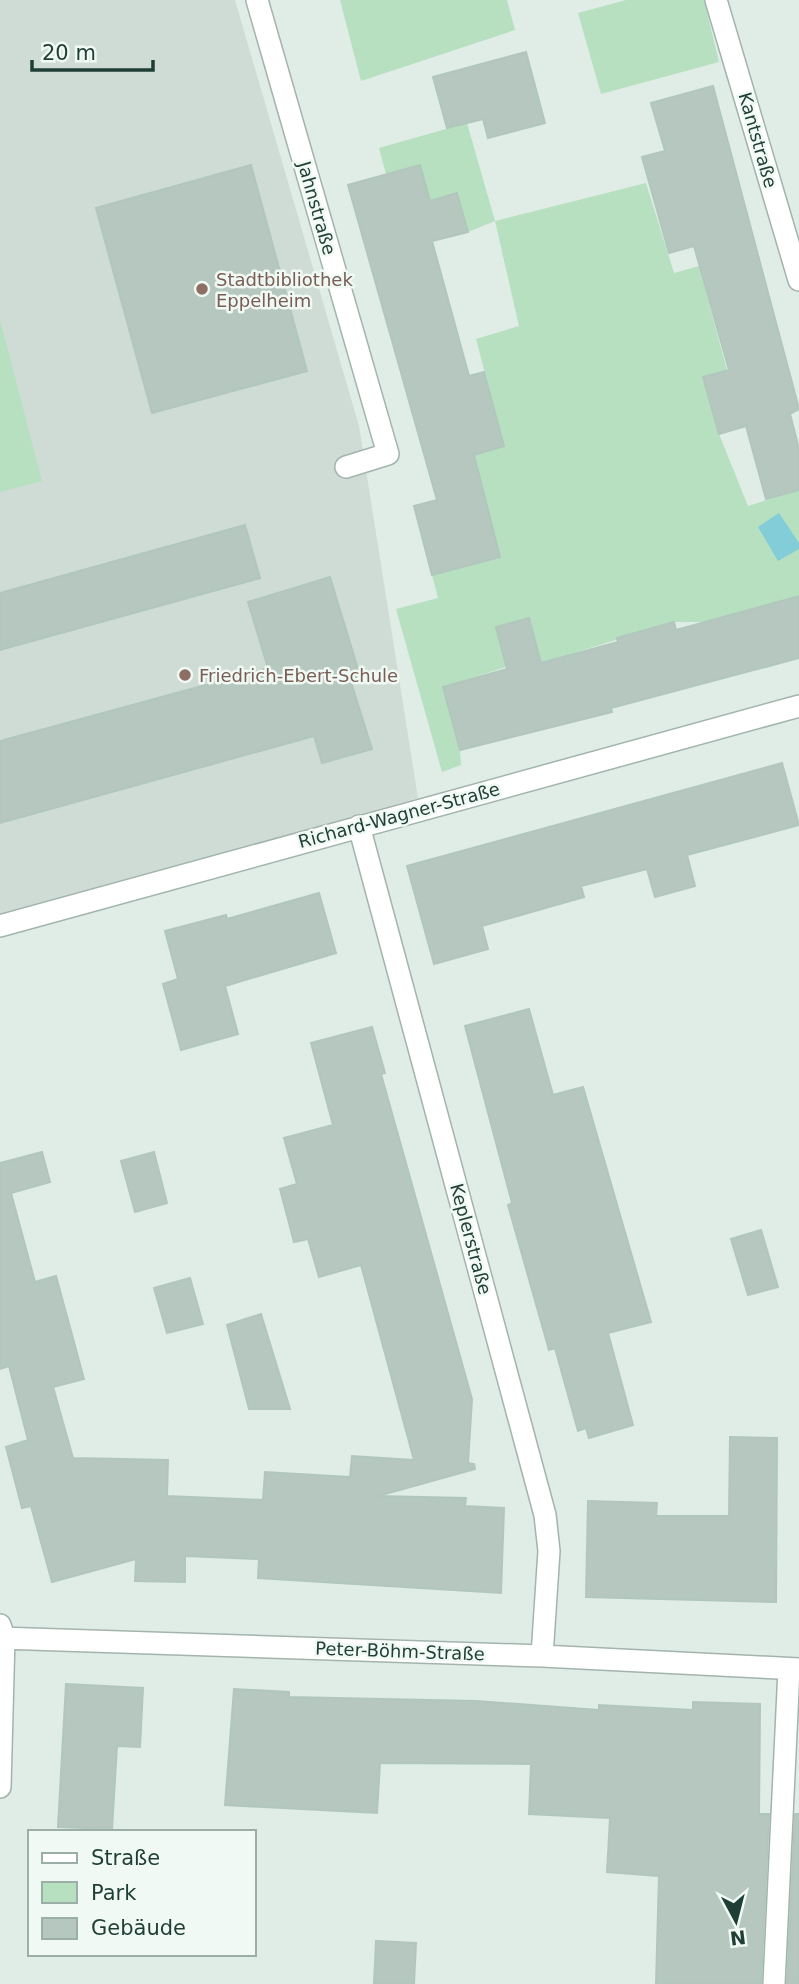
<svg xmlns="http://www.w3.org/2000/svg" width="799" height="1984" font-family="'DejaVu Sans',sans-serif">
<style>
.built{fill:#cedcd5}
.green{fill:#b6e0c0}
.water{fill:#82cdd7}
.building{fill:#b5c7bf;stroke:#b1c7bd;stroke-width:2}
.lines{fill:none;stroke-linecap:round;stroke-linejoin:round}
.minor-casing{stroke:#a2b4ad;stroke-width:24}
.minor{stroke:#fff;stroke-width:21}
.education-dot{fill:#8d6e63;stroke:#f0f9f4;stroke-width:2.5}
.labels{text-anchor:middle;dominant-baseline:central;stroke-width:5;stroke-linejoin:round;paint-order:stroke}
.street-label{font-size:18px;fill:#1f3e35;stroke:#f0f9f4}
.education-label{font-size:18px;fill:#785e54;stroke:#f0f9f4;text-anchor:start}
</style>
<rect width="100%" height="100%" fill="#e0ece6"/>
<path class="built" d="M0 0H235L359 426 418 798 0 916Z"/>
<path class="green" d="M340 0H507L515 30 361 81Z
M626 0H704L719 62 601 94 578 13Z
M467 123 495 221 646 183 674 273 699 266 727 370 704 377 719 434 748 506 799 490V595L706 622H673L542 663 529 619 496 627 506 667 443 687 460 750 461 765 442 772 396 609 438 598 432 575 500 557 472 455 504 445 476 339 519 326 495 221 468 232 458 193 430 201 420 165 386 174 379 148Z
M0 320 42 481 0 492Z"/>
<path class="water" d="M779 513 799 543V549L778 561 758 527Z"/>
<path class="building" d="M526 52 545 123 488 138 483 119 447 128 433 77Z
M713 86 799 409 790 414 799 449V490L766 499 746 426 719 434 703 377 729 370 694 246 669 253 642 157 665 151 651 103Z
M251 165 307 371 152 413 96 208Z
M420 165 430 201 457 193 468 232 432 241 469 376 484 372 504 446 474 455 500 557 432 575 414 506 437 500 348 185Z
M245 525 260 578 0 650V593Z
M330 577 361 679 351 682 372 749 322 763 314 736 0 823V741L268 668 248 602Z
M799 596V658L611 708 612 712 460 750 443 687 507 669 496 627 529 618 541 663 618 642 617 638 674 622 676 630Z
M782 763 799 825 687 855 695 886 655 897 647 869 581 886 584 897 482 926 488 949 434 964 407 866Z
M319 893 336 953 225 986 238 1034 181 1050 163 984 178 979 165 931 226 915 227 919Z
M529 1009 553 1095 583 1087 651 1322 608 1333 633 1425 589 1438 586 1428 578 1431 555 1348 549 1350 508 1205 512 1203 465 1026Z
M372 1027 385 1073 381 1074 472 1399 468 1463 474 1464 475 1469 378 1496 466 1498 465 1506 504 1508 501 1593 258 1578 259 1559 185 1556V1582L135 1581 136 1559 52 1582 31 1506 22 1508 6 1447 28 1440 9 1366 0 1369V1163L42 1152 50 1182 11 1193 35 1282 56 1276 84 1379 53 1387 73 1458 168 1460 167 1496 263 1500 265 1472 350 1477 352 1456 414 1460 361 1265 319 1277 308 1239 294 1242 280 1189 297 1184 284 1138 333 1125 311 1043Z
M154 1152 167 1203 135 1212 121 1161Z
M761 1230 778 1287 748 1295 731 1239Z
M190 1278 203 1324 167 1333 154 1288Z
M261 1314 290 1409H249L227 1325Z
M730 1437 777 1438 776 1602 586 1597 588 1501 657 1503 656 1516H729Z
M66 1684 143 1688 140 1747 117 1746 112 1829 58 1827Z
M234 1689 289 1692V1697L476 1701 599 1710V1705L693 1710V1702L760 1704 759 1814H769L761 1984H656L659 1876 607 1872 610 1818 529 1814 531 1764 380 1763 377 1813 225 1805Z
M795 1814H799V1984H787Z
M376 1941 416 1943 414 1984H374Z"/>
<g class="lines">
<g class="minor-casing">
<path id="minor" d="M257 0 388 454 346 467
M716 0 799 280
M359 826 545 1515 549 1551 542 1656
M0 926 799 706
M0 1638 542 1656 799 1669
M0 1787 4 1637 0 1625
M774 1984 789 1669"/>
</g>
<use href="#minor" class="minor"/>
</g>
<g class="education-dot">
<circle cx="202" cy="289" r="7"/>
<circle cx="185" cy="675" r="7"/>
</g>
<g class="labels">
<g class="street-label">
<text transform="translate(758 140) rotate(74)">Kantstraße</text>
<text transform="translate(317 208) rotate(74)">Jahnstraße</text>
<text transform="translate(399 815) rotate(-15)">Richard-Wagner-Straße</text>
<text transform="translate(471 1239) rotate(75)">Keplerstraße</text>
<text transform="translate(400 1651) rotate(2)">Peter-Böhm-Straße</text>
</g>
<g class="education-label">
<text x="216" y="279">Stadtbibliothek<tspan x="216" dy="21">Eppelheim</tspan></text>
<text x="199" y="675">Friedrich-Ebert-Schule</text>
</g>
</g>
<rect x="28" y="1830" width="228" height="126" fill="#f0f9f4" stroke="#9caea8" stroke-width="2"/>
<rect x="42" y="1853" width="35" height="10" fill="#ffffff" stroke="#9caea8" stroke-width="2"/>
<text x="91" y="1865" font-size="21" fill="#1f3e35">Straße</text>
<rect x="42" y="1882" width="35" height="21" fill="#b6e0c0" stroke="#9caea8" stroke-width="2"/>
<text x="91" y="1900" font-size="21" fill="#1f3e35">Park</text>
<rect x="42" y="1918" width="35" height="21" fill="#b5c7bf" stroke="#9caea8" stroke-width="2"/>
<text x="91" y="1935" font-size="21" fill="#1f3e35">Gebäude</text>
<g transform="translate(736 1921) rotate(173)" stroke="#f0f9f4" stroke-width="5" paint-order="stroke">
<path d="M0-5L12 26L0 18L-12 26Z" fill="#1f3e35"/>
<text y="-10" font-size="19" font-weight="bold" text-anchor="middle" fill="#1f3e35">N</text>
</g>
<path d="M32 60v10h121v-10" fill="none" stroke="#1f3e35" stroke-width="3.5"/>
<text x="42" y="60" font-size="21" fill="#1f3e35" stroke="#f0f9f4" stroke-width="5" paint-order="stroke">20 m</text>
</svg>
